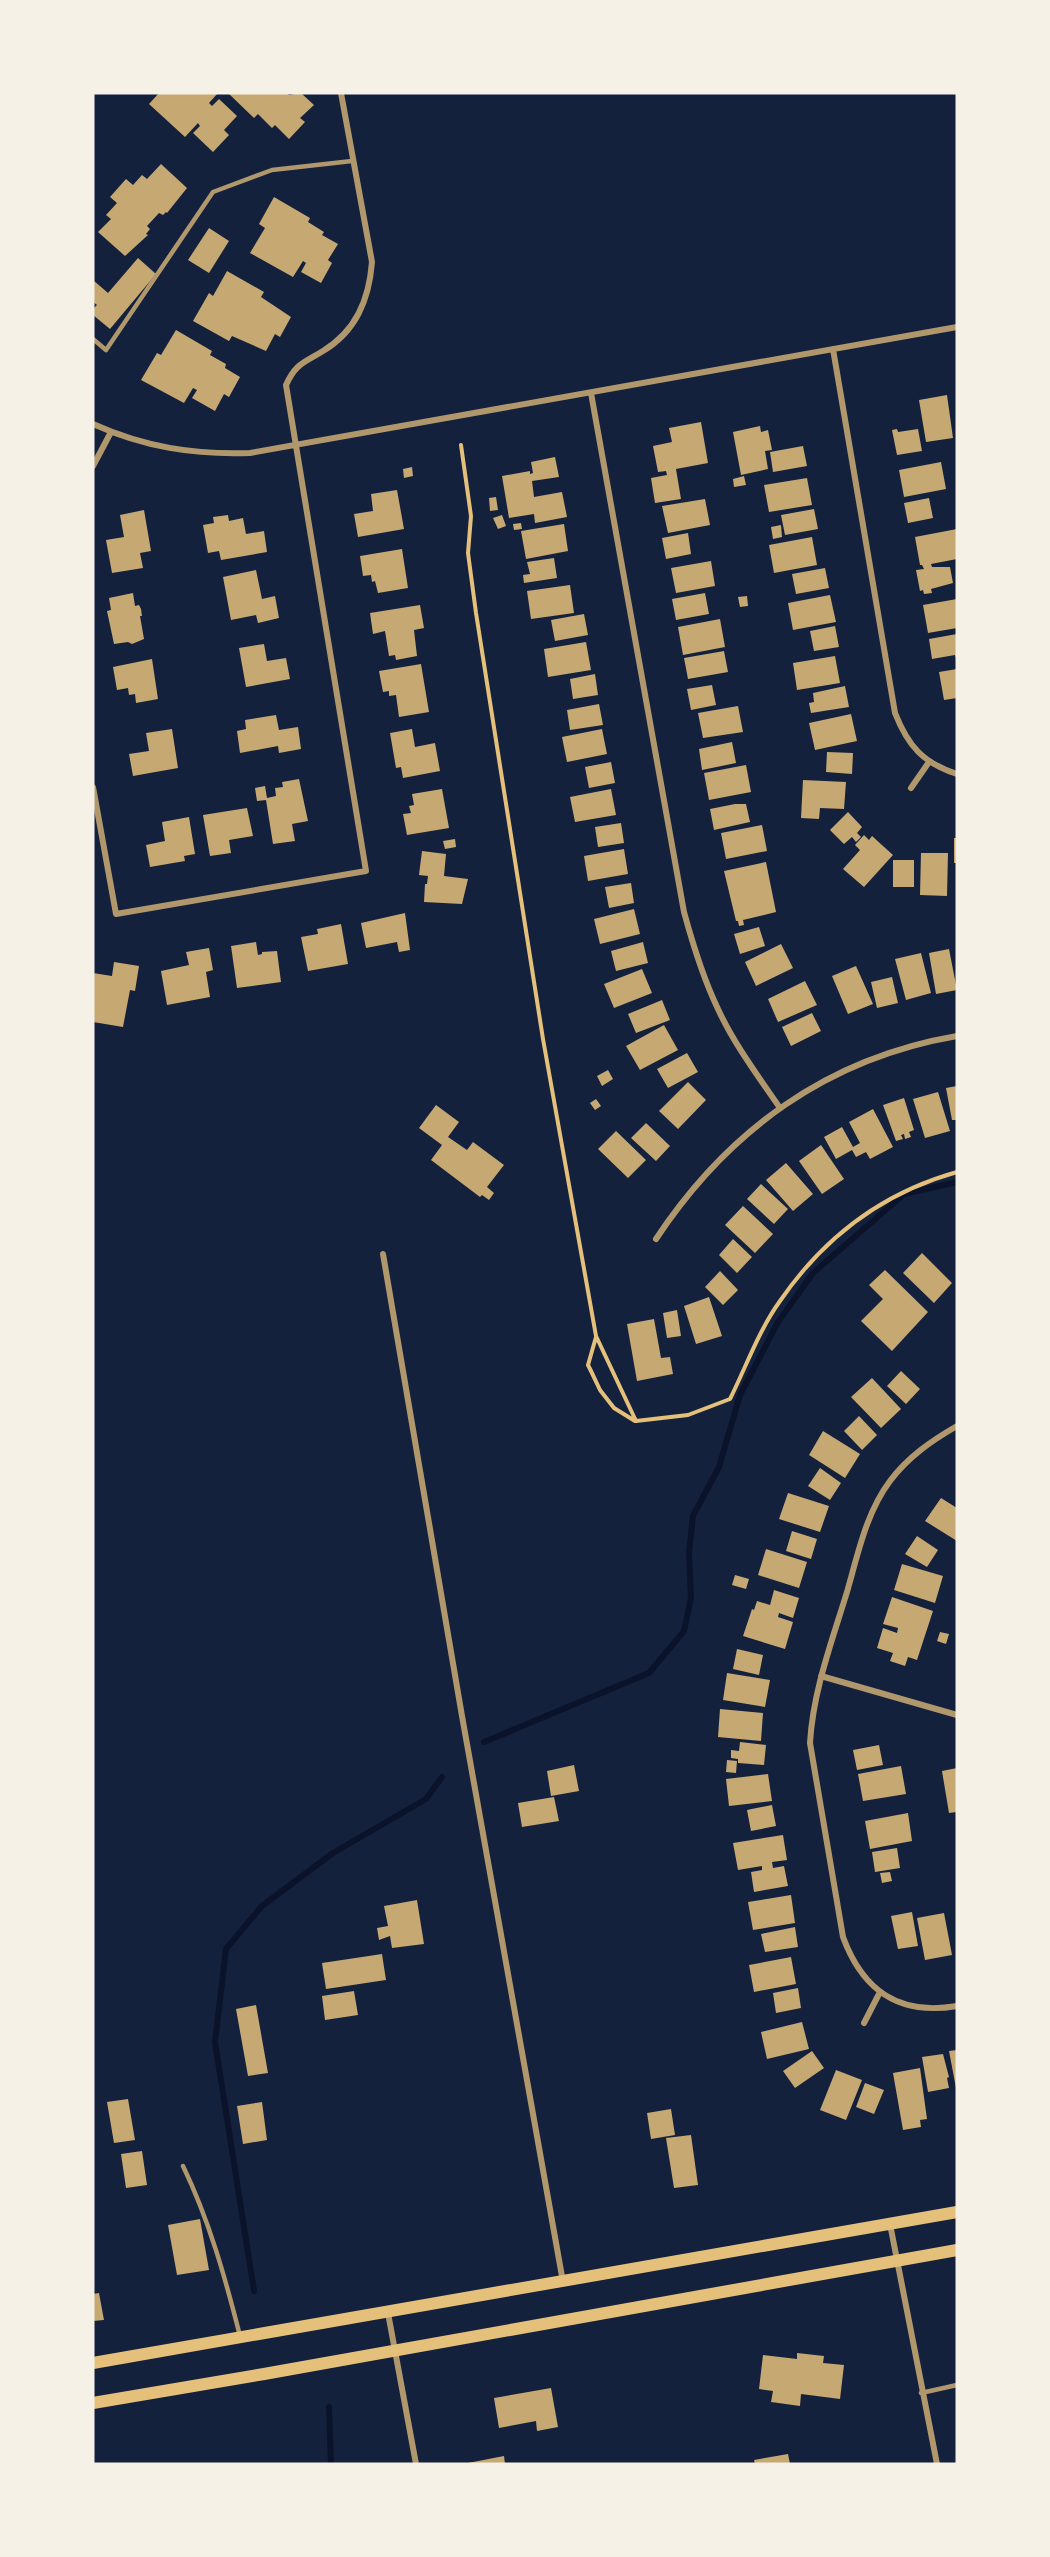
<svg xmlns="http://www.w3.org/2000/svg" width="1050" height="2557" font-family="'Open Sans',sans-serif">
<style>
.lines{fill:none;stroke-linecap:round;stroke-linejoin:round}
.stream{stroke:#0b132b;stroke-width:6}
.building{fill:#c6a872}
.path{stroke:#e5c07b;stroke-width:4}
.service{stroke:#b1986c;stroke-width:4.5}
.minor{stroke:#b1986c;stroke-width:6}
.secondary{stroke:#e5c07b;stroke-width:12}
</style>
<rect width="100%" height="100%" fill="#14213d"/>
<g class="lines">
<path class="stream" d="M484 1742 649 1673 684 1631 691 1598 689 1553 693 1516 719 1467 740 1395 778 1322 813 1273 904 1194 957 1182
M254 2291 215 2042 226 1949 262 1906 333 1853 426 1799 442 1777
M329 2407 331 2464"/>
</g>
<path class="building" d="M159 93H218L209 103 212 106 219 99 237 116 224 130 229 135 213 152 193 133 200 126 198 123 185 137 149 104Z
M228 93H287L289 95 301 93 314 105 300 118 305 122 289 139 275 125 272 128 258 114 254 118Z
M161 164 187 188 167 213 166 212 163 215 159 213 147 226 150 229 146 234 148 235 125 256 98 232 111 219 106 215 117 203 110 197 126 179 133 185 142 175 147 179Z
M274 197 310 218 308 222 324 232 322 235 338 244 328 260 332 263 321 283 301 272 306 263 303 261 293 277 250 253 265 228 259 224Z
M209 228 229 241 209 273 188 260Z
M138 258 156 274 110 329 93 315V309L97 305 93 302V280L108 293Z
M227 271 264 292 261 297 291 317 280 337 275 334 266 351 232 336 229 341 193 321 209 293 213 296Z
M176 330 212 351 210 355 226 364 225 368 240 377 229 397 224 394 215 411 192 398 197 390 193 388 184 403 141 380 157 353 161 355Z
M947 395 953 438 926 442 919 400Z
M701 422 708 463 676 469 681 499 655 503 651 478 667 475 666 471 658 472 653 446 672 442 669 428Z
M760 426 761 432 768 430 772 450 765 451 768 469 741 475 733 432Z
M897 429 898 432 918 429 922 451 897 455 892 430Z
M803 446 807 466 773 472 770 452Z
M555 457 559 477 532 481 534 497 562 492 567 517 535 523 534 514 509 518 502 476 530 471V474L533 473 531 462Z
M941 462 946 489 904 497 899 470Z
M412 467 413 476 404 478 403 469Z
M744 476 746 485 734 487 733 479Z
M807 478 812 505 769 512 764 485Z
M397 490 404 529 358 537 354 514 373 511 371 494Z
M496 497 498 510 490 511 489 498Z
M929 498 933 518 908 523 904 503Z
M705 499 710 525 668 533 662 506Z
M814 509 818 529 785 535 781 515Z
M144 510 151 551 140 553 143 568 112 573 106 540 124 537 120 515Z
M228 515 229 521 243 518 246 534 264 531 267 552 221 560 219 551 208 553 203 525 214 523 213 517Z
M502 515 506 526 498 529 493 518Z
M521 523 522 529 514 530 513 524Z
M564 524 568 551 526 559 521 531Z
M781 525 782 537 773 539 771 527Z
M957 529V559L931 564 932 567H950L953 583 931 589 932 593 924 594 923 590 920 591 916 570 924 569 922 565H920L915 537Z
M688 533 691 554 666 559 662 538Z
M812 537 817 565 774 573 769 545Z
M402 549 408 588 378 593 375 581 372 582 371 575 363 576 360 556Z
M554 558 557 578 524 583 523 575 530 574 527 562Z
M711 561 715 586 676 593 671 568Z
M825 568 829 588 796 594 792 574Z
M256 570 262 599 275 596 279 618 258 623 256 615 231 620 223 577Z
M570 585 574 613 531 619 527 591Z
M133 593 135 606 139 605 141 609 142 616H140L144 639 132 644 128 642 114 644 107 611 111 610 109 598Z
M705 593 709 614 676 620 672 599Z
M830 595 836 622 793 630 788 603Z
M747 596 748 606 740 607 738 597Z
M957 599V628L928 633 923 605Z
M420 605 424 628 414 630 417 656 396 660 395 655 389 656 385 631 373 634 370 613Z
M584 614 588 635 555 641 551 620Z
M720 619 725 647 683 655 678 627Z
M835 626 839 647 814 651 810 631Z
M957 634V661L955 655 932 659 929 639Z
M586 642 591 670 548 677 544 649Z
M264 644 267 661 286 658 290 679 246 687 239 648Z
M724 651 728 672 688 679 684 658Z
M835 656 840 683 797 690 793 663Z
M152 659 158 699 136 703 135 694 129 695 128 688 117 690 113 667Z
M421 664 429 712 399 717 396 695 389 696V691L383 692 379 671Z
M957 669V698L944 700 939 672Z
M595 674 598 695 573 699 570 679Z
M712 685 716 705 691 710 687 689Z
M845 686 849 707 811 713 809 703 814 702 813 693Z
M599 704 603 725 570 730 567 710Z
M738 706 743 732 703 738 698 713Z
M851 714 857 741 815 750 809 723Z
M276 715 279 730 298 727 301 749 279 753 278 746 240 753 237 731 246 729 245 720Z
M172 729 178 768 133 776 129 754 149 751 146 733Z
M412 729 415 747 435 743 440 771 403 778 401 767 396 768 390 733Z
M602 729 607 754 567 762 562 737Z
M732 742 736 763 702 770 699 749Z
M827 752 853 753 852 774 826 772Z
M611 762 615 783 589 788 585 767Z
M746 765 751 792 709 800 704 773Z
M299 779 308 821 292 824 295 841 273 844 266 800 257 801 255 788 265 786 267 798 276 796 275 788 283 787 282 782Z
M803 780 846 782 844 809 820 808 819 819 801 818Z
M442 789 449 828 407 835 403 814 411 813 409 806 414 805 412 794Z
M611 789 616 815 575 822 570 797Z
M735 804H746L750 822 714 830 710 809Z
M247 808 253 836 229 840 231 853 210 856 203 815Z
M848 812 862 827 857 833 861 837 856 842 852 837 844 844 830 830Z
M189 817 195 854 184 856 185 861 150 867 146 845 165 841 162 822Z
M621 823 624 843 598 847 595 827Z
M762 825 767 851 726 859 721 833Z
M864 835 869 840 872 836 893 855 864 887 843 869 860 850 855 845Z
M954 838H957V863H954Z
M455 839 456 847 445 849 443 841Z
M624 849 628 874 588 881 584 856Z
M422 851 446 854 444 876 468 879 462 904 424 902 425 884H427L428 876 419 875Z
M921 853H948L947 896 920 895Z
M893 860H914V887H893Z
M766 862 776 912 743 920 744 925 739 926 738 921H736L724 871Z
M631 883 634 903 609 908 605 887Z
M634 909 640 934 600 944 594 919Z
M405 913 410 950 399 952 397 942 366 948 361 923Z
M341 924 348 964 308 971 301 937 318 934 317 929Z
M759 927 765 946 740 954 734 934Z
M256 942 258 955 262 954V952L277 951 281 982 237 988 231 946Z
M643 942 648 963 616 971 611 951Z
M781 944 793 968 756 986 745 962Z
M209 948 213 970 206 972 210 997 167 1005 161 971 189 965 186 952Z
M949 949 957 990 936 994 929 953Z
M921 953 931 993 906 1000 895 959Z
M114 962 139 966 135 991 130 990 123 1027 93 1022V973L112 976Z
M856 966 873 1004 848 1014 832 976Z
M642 969 652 993 614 1008 604 984Z
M892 977 898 1003 877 1008 871 982Z
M805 981 817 1005 778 1022 768 999Z
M662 1000 670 1020 636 1033 628 1014Z
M812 1013 821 1031 791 1046 782 1027Z
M664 1025 678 1050 640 1070 626 1046Z
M687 1053 698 1072 668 1088 657 1069Z
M608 1070 613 1079 602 1086 597 1076Z
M688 1082 706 1100 678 1129 659 1111Z
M957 1086V1120H952L946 1088Z
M938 1092 950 1131 925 1138 913 1099Z
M904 1098 914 1130 909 1132 911 1137 905 1139 904 1134 901 1135 903 1139 896 1141 883 1105Z
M596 1099 601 1106 595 1110 590 1103Z
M436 1105 459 1122 448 1137 467 1150 473 1142 504 1165 487 1187 494 1193 489 1200 482 1195 480 1197 431 1160 442 1145 419 1128Z
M873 1109 893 1147 870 1159 866 1152 856 1157 852 1150 836 1159 824 1137 842 1127 853 1147 860 1143 849 1122Z
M646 1123 670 1146 656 1161 631 1138Z
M616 1131 646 1160 628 1178 598 1149Z
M821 1145 844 1179 822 1194 799 1161Z
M786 1163 813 1194 793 1211 766 1180Z
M761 1184 788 1209 774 1224 747 1199Z
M743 1206 773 1234 755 1253 725 1225Z
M733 1239 752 1257 737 1273 719 1255Z
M922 1253 952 1283 934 1303 903 1273Z
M885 1270 928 1312 892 1351 861 1321 883 1299 869 1285Z
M720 1271 738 1290 723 1305 705 1287Z
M709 1297 722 1336 696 1344 684 1306Z
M677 1310 681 1336 667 1338 663 1313Z
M654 1319 661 1358 670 1357 673 1374 637 1381 627 1324Z
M901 1371 920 1389 906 1404 887 1386Z
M872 1378 901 1409 881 1428 851 1397Z
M859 1416 877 1435 862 1450 844 1431Z
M823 1431 860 1454 845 1478 809 1455Z
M820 1468 841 1483 830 1500 808 1486Z
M788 1493 829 1506 820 1532 779 1519Z
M941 1498 957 1508V1541L925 1521Z
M792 1531 817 1539 811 1559 786 1551Z
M917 1536 938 1550 927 1567 905 1554Z
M766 1549 807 1562 799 1588 758 1575Z
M902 1564 943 1576 935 1603 894 1590Z
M735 1575 749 1579 746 1589 732 1585Z
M774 1590 799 1598 793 1618 779 1613 778 1617 793 1622 785 1649 743 1636 752 1609 754 1610 757 1601 770 1605Z
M892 1597 933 1611 917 1660 908 1657 905 1666 890 1661 893 1653 877 1648 883 1628 897 1633 898 1628 883 1624Z
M940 1632 949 1634 946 1644 937 1641Z
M737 1649 763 1655 759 1675 733 1669Z
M727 1673 770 1680 765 1707 723 1700Z
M720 1709 763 1713 761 1741 718 1737Z
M740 1742 766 1745 764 1765 738 1763V1759L731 1758V1750L739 1751Z
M879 1745 883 1765 857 1770 853 1750Z
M727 1760 737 1761 736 1773 726 1772Z
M574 1765 579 1791 551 1796 547 1771Z
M901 1766 906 1794 863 1801 858 1774Z
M957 1768V1812L949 1813 942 1771Z
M768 1774 772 1801 729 1806 726 1779Z
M554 1797 559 1821 522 1827 518 1803Z
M772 1805 776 1826 751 1831 747 1810Z
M908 1813 912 1841 870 1849 865 1821Z
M783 1835 787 1860 772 1862 773 1868 784 1866 788 1886 754 1892 751 1872 762 1870V1866L738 1870 733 1843Z
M897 1848 900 1868 875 1872 872 1852Z
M890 1872 892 1881 882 1883 880 1873Z
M791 1895 795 1923 753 1930 748 1902Z
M417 1900 424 1944 392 1948 390 1936 379 1940 377 1928 388 1926 384 1906Z
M912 1912 918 1946 898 1949 891 1916Z
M944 1913 952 1955 925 1960 917 1918Z
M795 1927 798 1947 765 1952 761 1934Z
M382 1954 386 1980 326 1989 322 1963Z
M791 1957 796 1984 754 1992 749 1965Z
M798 1988 801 2008 776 2013 773 1993Z
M354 1991 358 2015 325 2020 322 1996Z
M256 2005 268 2073 248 2076 236 2009Z
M802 2022 809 2049 767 2059 761 2032Z
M957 2050V2087L956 2088 949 2051Z
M812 2051 824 2068 795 2088 783 2071Z
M943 2054 949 2077 947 2078 949 2088 928 2092 922 2057Z
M920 2068 927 2119 920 2120 921 2127 903 2130 893 2073Z
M836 2070 862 2080 846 2120 820 2110Z
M865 2083 884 2090 874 2114 856 2107Z
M128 2099 135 2140 114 2143 107 2102Z
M262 2102 267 2140 243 2144 237 2106Z
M671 2109 675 2135 651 2139 647 2113Z
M691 2135 698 2185 674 2188 666 2138Z
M142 2151 147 2185 126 2188 121 2154Z
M200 2219 209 2270 177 2275 168 2225Z
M99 2293 104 2320 93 2321V2294Z
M797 2353 824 2356 823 2363 844 2365 840 2399 801 2394 800 2406 771 2402 773 2391 759 2389 763 2355 797 2359Z
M551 2388 558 2427 537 2431 536 2421 499 2428 494 2398Z
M788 2454 790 2464H755L754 2460Z
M504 2456 505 2464H468V2463Z"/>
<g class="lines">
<path class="path" d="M461 445 471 516 468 553 476 613 543 1039 596 1336 636 1421 688 1415 730 1399C746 1367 759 1330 780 1301 824 1237 882 1193 957 1172
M596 1337 588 1365 591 1371 600 1390 614 1408 635 1421"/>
<path class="service" d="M93 339 106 350 213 192 272 170 352 161
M183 2166C209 2220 225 2277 240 2336
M921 2393 957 2385"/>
<path class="minor" d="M833 349 895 713C908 746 923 763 957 774
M591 393 684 912C693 945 703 978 718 1009 734 1044 758 1076 780 1108
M93 424C144 447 194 455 250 453L957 327
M93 466 111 432
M93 787 116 914 366 871 286 385C296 363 304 363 323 351 356 331 369 300 372 262L341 93
M911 788 929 762
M656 1239C728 1130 828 1058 957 1036
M383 1254 462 1716 563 2282
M957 1426C931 1441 908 1457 890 1481 866 1513 858 1554 847 1592 832 1641 813 1691 810 1743L843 1937C863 1991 899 2016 957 2006
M821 1676 957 1715
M864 2023 880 1992
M890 2224 937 2464
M388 2313 416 2464"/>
<path class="secondary" d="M93 2363 957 2212
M93 2403 264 2374 957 2250"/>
</g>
<rect width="1050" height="2557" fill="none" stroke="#f6f1e7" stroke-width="189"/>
</svg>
